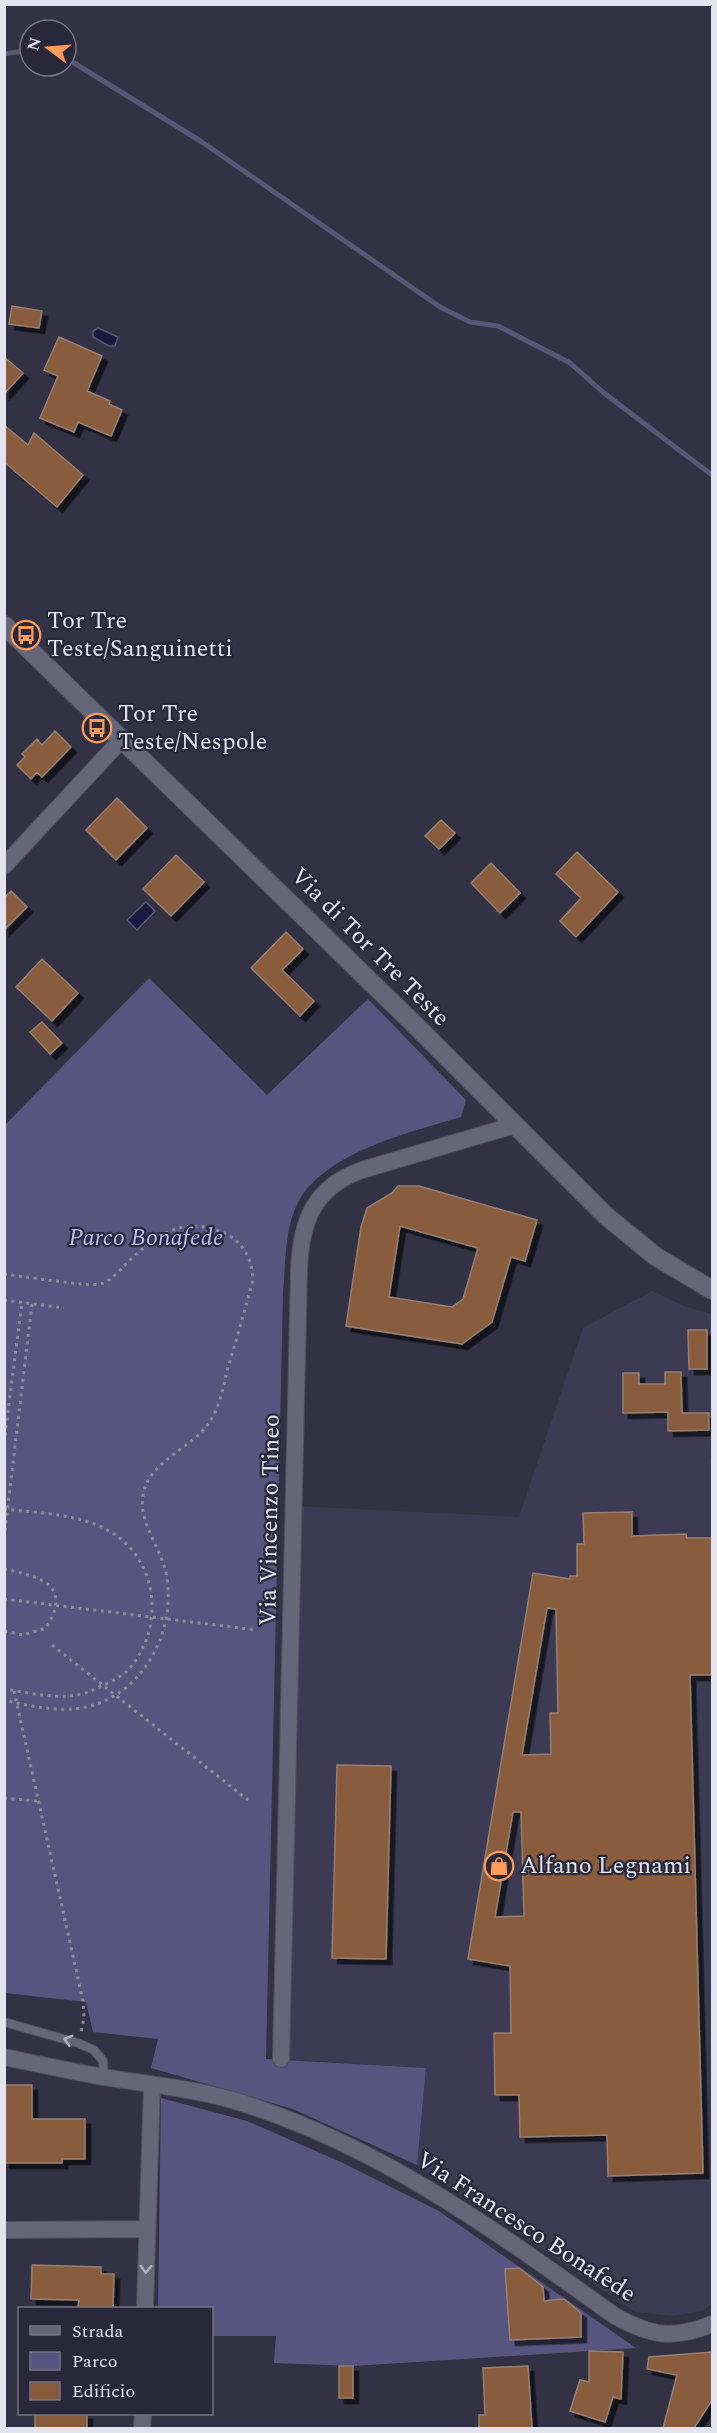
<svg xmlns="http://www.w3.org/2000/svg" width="717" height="2433" font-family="Spectral,serif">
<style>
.built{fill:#3c3b53}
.green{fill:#57557f}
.water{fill:#1d1840;stroke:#595575;stroke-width:1.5}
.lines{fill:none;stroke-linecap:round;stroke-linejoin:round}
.stream{stroke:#595575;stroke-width:5}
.building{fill:#885b3c;stroke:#958073;stroke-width:1.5;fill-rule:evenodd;filter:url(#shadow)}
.service-casing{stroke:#4f4f5e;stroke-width:10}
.minor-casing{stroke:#4f4f5e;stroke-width:18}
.tertiary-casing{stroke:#4f4f5e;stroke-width:20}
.path{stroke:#8d8c9c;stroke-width:3;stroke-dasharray:3 4.5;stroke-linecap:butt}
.service{stroke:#66667a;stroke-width:8}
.minor{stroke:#66667a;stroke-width:16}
.tertiary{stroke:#66667a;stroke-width:18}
.oneway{stroke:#b2b2c1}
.labels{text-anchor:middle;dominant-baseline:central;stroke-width:4.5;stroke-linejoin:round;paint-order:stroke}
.poi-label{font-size:24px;fill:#e4e4f0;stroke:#29283a;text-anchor:start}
.street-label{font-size:24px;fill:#e4e4f0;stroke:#29283a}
.park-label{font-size:24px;font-style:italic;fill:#bebcf8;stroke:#29283a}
</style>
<defs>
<filter id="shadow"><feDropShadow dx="5.5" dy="5.5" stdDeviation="0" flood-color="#0009"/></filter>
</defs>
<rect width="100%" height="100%" fill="#333245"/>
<path class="built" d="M652 1291 684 1306 712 1314 710 1457 712 1459V2304L704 2310 673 2316 635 2312 417 2165 426 2068 282 2059 294 1506 519 1517 583 1328Z"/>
<path class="green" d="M149 978 267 1095 368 999 466 1100 461 1117C411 1132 329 1151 300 1199 284 1226 286 1263 283 1293L266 2059 426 2068 417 2165 293 2109 151 2068 158 2039 93 2032 86 2002 5 1993 4 1126Z
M161 2098 247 2121 343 2163 439 2211 636 2348 353 2366 274 2363 276 2336H212V2308H158Z"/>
<path class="water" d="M98 328 118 337 115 346H109L93 337V331Z
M146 902 155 911 137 930 127 920Z"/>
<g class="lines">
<path class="stream" d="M4 54 30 50
M66 58 202 142 440 307 470 322 498 326 570 363 604 393 712 475"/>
</g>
<path class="building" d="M12 306 42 311 39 328 9 324Z
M59 337 102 356 87 391 110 401 109 404 122 410 111 436 78 422 74 432 40 418 58 376 44 370Z
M4 357 23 373 4 394Z
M4 425 28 445 34 433 83 475 57 507 4 462Z
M55 731 71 747 42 777 37 772 31 779 17 765 25 757 22 754 37 739 42 745Z
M117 798 147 828 116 860 86 830Z
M441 820 455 833 439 849 425 836Z
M577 852 618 892 576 937 560 921 581 898 556 874Z
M176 855 204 882 171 916 143 889Z
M491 863 520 893 500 913 471 883Z
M11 891 27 907 4 930V898Z
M286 932 303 949 282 970 314 1001 300 1016 251 968Z
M42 959 78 993 52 1021 16 987Z
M42 1022 62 1043 50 1054 30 1032Z
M398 1186H419L537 1220 525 1261 511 1257 492 1322 462 1344 346 1326 361 1227 367 1208 392 1193ZM400 1226 478 1248 463 1299 452 1307 389 1297Z
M688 1330H707V1369H689Z
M665 1372H681L682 1413H709V1430L668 1431V1412L623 1413V1373H639V1384H665Z
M632 1512V1536L686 1534 687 1538H712V1675H690L703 2173 608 2176 607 2135 520 2137 519 2095H495L494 2033H511L510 1966 468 1959 533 1573 570 1579V1576H577V1544H584L583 1513ZM547 1608 556 1609 558 1713H550L551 1754 522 1755ZM513 1812H521L524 1916 495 1917Z
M337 1765 391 1766 386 1959 332 1958Z
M4 2085H32V2119H85V2159H62V2163H4Z
M32 2265 101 2267V2274H114L113 2308H78L79 2300 31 2299Z
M519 2268 543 2287 544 2301 564 2299 581 2313V2337L510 2340 505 2269Z
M589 2351 623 2352 621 2399 613 2397 605 2422 570 2411 580 2380 589 2382Z
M712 2352V2400L694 2428H663L677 2375 647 2369 649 2357Z
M339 2366H353V2398H339Z
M528 2366 532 2428H479V2415H485L483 2368Z
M35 2414H87V2428H35Z"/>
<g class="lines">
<g class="service-casing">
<path id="service" d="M4 2022 78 2043 94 2050 103 2061 104 2077"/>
</g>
<g class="minor-casing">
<path id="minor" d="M4 866 123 738
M4 2057C37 2064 70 2071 103 2077 146 2084 190 2088 232 2100 375 2142 496 2231 615 2316 651 2336 673 2340 712 2324
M281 2059 299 1269C301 1221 314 1187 362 1170L515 1125
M4 2230 147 2229
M145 2308 152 2084
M142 2428 143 2414"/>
</g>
<g class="tertiary-casing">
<path id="tertiary" d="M4 625 415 1025 605 1215 655 1256 712 1290"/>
</g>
<path class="path" d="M4 1274C21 1276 89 1287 100 1284 110 1282 119 1271 125 1265 155 1235 184 1214 226 1234 244 1243 252 1260 253 1279 245 1310 236 1341 227 1371 223 1388 219 1409 209 1423 193 1447 151 1461 144 1491 136 1520 160 1545 166 1573 178 1631 142 1698 81 1708 56 1712 29 1706 4 1700
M4 1300 64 1308
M4 1443 22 1302
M4 1509C39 1513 81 1514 111 1532 160 1562 165 1630 127 1671 119 1679 101 1686 91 1691 65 1702 31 1693 4 1689
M4 1538 32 1304
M4 1569C40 1577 73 1584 46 1628L23 1635 4 1631
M4 1599 257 1630
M52 1645 248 1800
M14 1691 83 2001 84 2018 81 2032
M4 1798 37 1801"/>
<use href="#service" class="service"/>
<use href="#minor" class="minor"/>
<use href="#tertiary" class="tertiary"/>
</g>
<defs><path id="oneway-chevron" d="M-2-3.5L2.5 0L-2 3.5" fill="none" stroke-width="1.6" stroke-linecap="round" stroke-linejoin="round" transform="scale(1.5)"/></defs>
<g class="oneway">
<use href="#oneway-chevron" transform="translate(68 2040) rotate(-164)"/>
<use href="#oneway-chevron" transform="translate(146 2269) rotate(91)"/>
</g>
<defs>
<g id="bus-ring" transform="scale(1.5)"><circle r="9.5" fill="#29283a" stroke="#fd9c56" stroke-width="1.5"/><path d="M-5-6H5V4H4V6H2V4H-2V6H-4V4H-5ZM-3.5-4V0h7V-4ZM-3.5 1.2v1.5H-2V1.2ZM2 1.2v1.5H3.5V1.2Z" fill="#fd9c56"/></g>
<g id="shop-ring" transform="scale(1.5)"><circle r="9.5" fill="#29283a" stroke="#fd9c56" stroke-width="1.5"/><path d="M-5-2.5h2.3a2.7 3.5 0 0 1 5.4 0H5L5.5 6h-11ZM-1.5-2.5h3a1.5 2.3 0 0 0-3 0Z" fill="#fd9c56"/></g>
</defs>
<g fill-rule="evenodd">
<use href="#bus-ring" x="26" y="635"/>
<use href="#bus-ring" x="97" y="728"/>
<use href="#shop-ring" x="499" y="1866"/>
</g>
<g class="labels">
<g class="poi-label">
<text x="47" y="621">Tor Tre<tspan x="47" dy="28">Teste/Sanguinetti</tspan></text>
<text x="118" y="714">Tor Tre<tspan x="118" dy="28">Teste/Nespole</tspan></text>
<text x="520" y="1866">Alfano Legnami</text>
</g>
<g class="street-label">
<text transform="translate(370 947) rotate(45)">Via di Tor Tre Teste</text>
<text transform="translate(270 1520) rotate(-89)">Via Vincenzo Tineo</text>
<text transform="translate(526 2227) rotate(33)">Via Francesco Bonafede</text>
</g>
<g class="park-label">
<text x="146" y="1238">Parco Bonafede</text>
</g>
</g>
<rect width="717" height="2433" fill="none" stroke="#e4e4f0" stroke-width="12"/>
<rect x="18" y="2307" width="195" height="108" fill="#29283a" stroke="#747383" stroke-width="1.5"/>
<rect x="30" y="2326" width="30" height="9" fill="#66667a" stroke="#747383" stroke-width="1.5"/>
<text x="72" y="2337" font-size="18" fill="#e4e4f0">Strada</text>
<rect x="30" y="2352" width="30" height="18" fill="#57557f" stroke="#747383" stroke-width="1.5"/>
<text x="72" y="2367" font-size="18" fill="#e4e4f0">Parco</text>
<rect x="30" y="2382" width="30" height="18" fill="#885b3c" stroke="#747383" stroke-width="1.5"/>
<text x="72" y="2397" font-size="18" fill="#e4e4f0">Edificio</text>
<g transform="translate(48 48) rotate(286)"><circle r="28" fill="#29283a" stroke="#747383" stroke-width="1.5"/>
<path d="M0-4.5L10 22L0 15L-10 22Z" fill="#fd9c56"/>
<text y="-9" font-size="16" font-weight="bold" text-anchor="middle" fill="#e4e4f0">N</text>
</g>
</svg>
